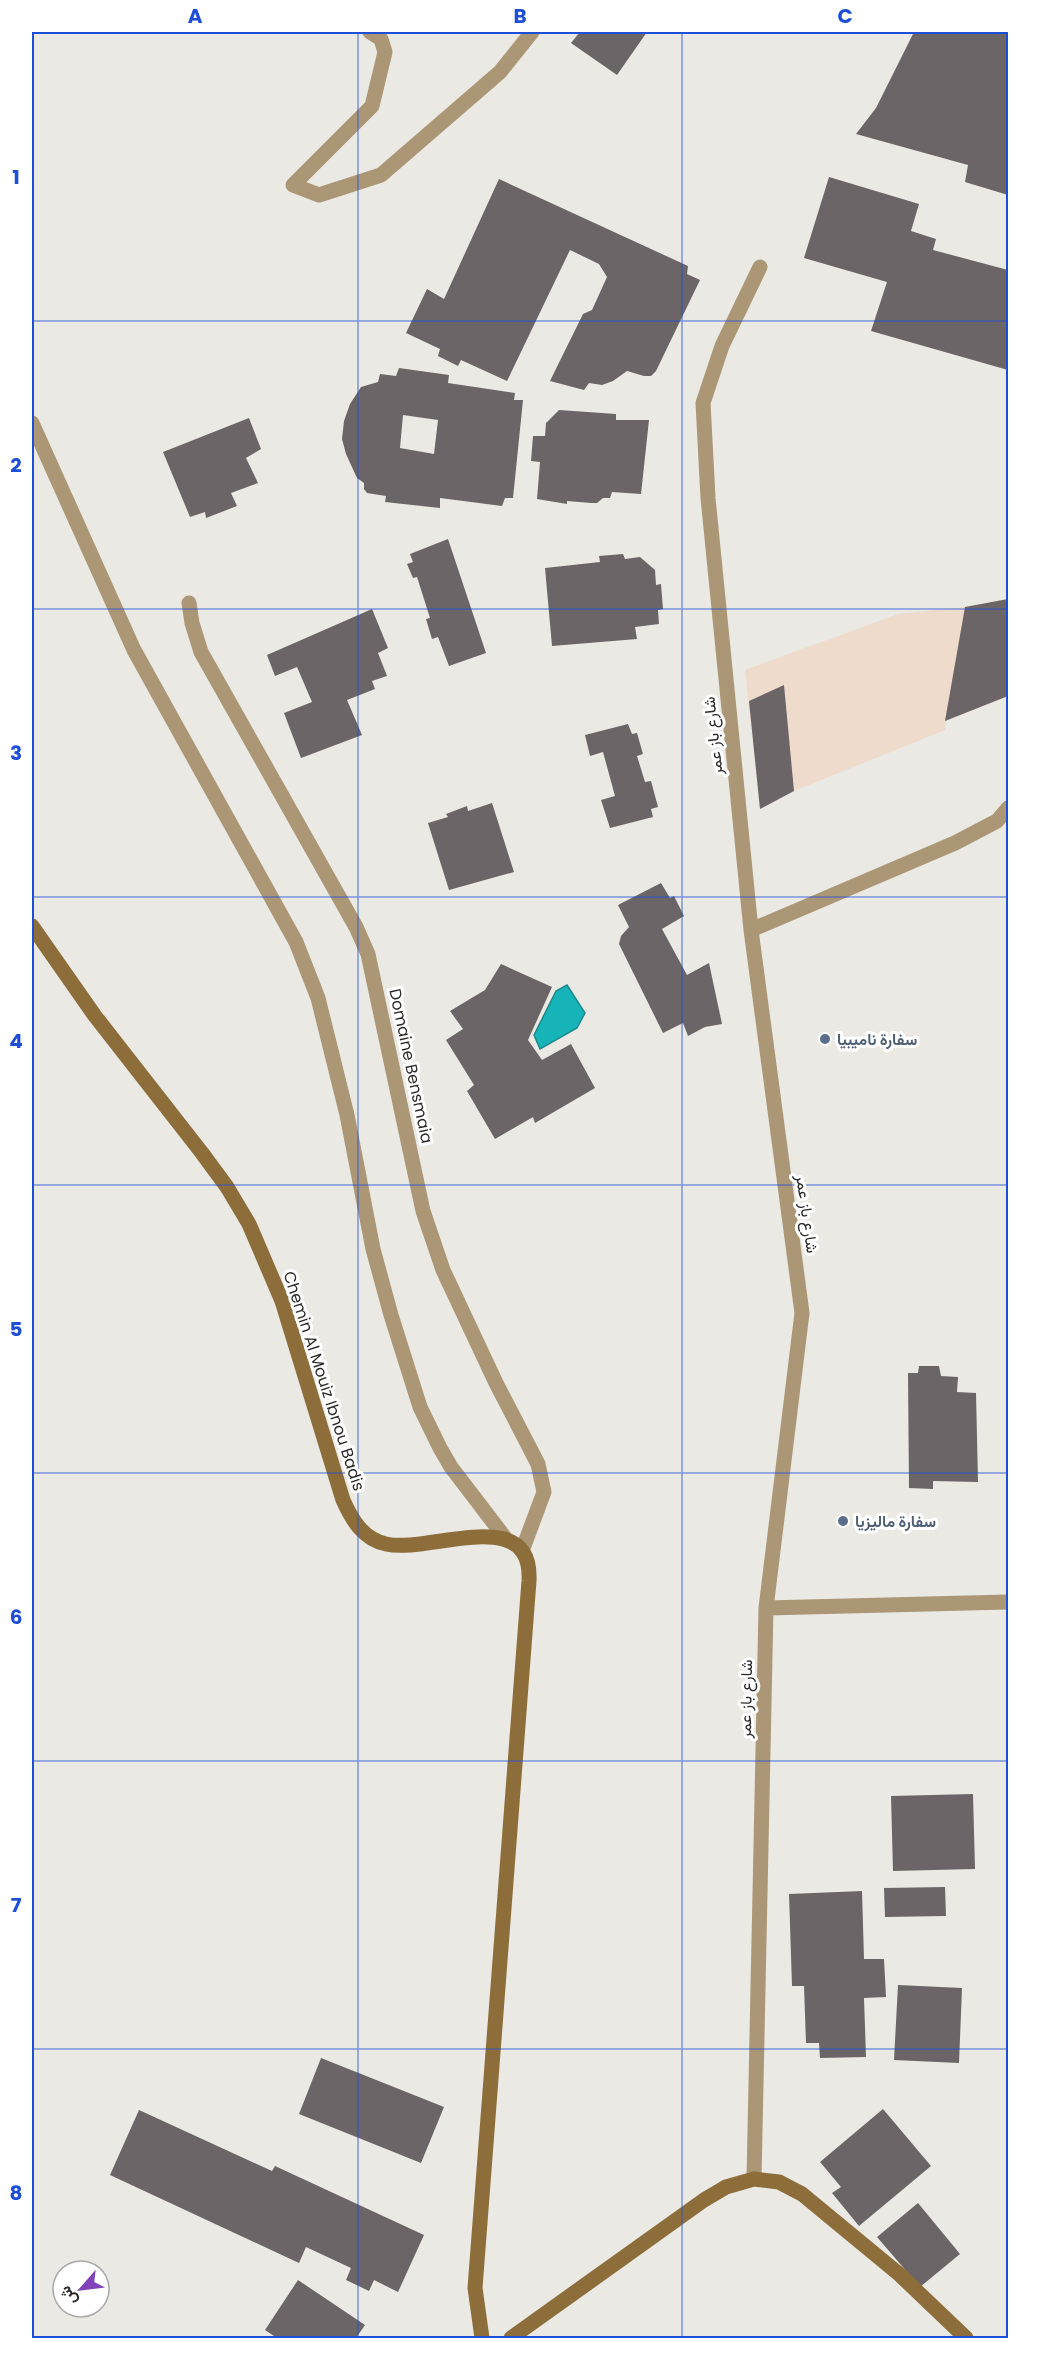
<svg xmlns="http://www.w3.org/2000/svg" width="1040" height="2370" font-family="Poppins,Vazirmatn,sans-serif">
<style>
.commercial{fill:#eedbcb}
.water{fill:#16b3b9;stroke:#1c8a8d;stroke-width:1.5}
.building{fill:#6b6568;fill-rule:evenodd}
.lines{fill:none;stroke-linecap:round;stroke-linejoin:round}
.street{stroke:#ab9675;stroke-width:15}
.secondary{stroke:#8d6e3b;stroke-width:15}
.grid{fill:none;stroke:#1d4ed8;stroke-width:1.5;stroke-opacity:0.55}
.service-dot{fill:#5c6f8a;stroke:#fff;stroke-width:2}
.labels{text-anchor:middle;dominant-baseline:central;stroke-width:6;stroke-linejoin:round;paint-order:stroke}
.street-label{font-size:16px;fill:#2a2927;stroke:#fff}
.service-label{font-size:16px;font-weight:bold;fill:#4e5e75;stroke:#fff;text-anchor:start}
.neatline{fill:none;stroke:#1d4ed8;stroke-width:2}
.grid-label{font-size:20px;text-anchor:middle;font-weight:bold;fill:#1d4ed8}
</style>
<rect width="100%" height="100%" fill="#eae9e3"/>
<path class="commercial" d="M1008 599V696L946 721 945 730 794 791 760 809 745 670 898 614 965 607Z"/>
<path class="water" d="M567 985 585 1013 577 1028 540 1049 534 1035 556 991Z"/>
<path class="building" d="M580 32H647L617 75 571 43Z
M914 32H1008V195L965 182 968 165 856 134 876 108Z
M829 177 919 204 911 231 936 239 933 250 1008 270V370L871 331 887 282 804 258Z
M499 179 688 266 687 274 700 280 656 371 651 376H644L627 371 613 381 602 385 589 383 584 390 550 381 583 314 592 310 607 277 599 264 570 250 507 381 461 360 458 366 438 356 440 349 406 333 427 289 444 299Z
M399 368 449 375 448 383 515 393 514 400H523L513 498H505L502 506 440 498V508L385 502 386 496 367 493 364 489V483L357 478 346 454 342 439 344 421 350 404 361 387 378 382 380 374 396 376ZM403 415 438 420 434 454 400 448Z
M559 410 616 414V420H649L641 494 612 492 610 498H603L597 503H591L567 501V504L537 499 540 462 531 461 533 436H545L546 423Z
M249 418 261 449 246 458 258 483 231 493 237 506 206 518 205 512 190 517 163 452Z
M448 539 486 653 449 666 438 637 432 639 426 619 430 618 417 577 413 578 407 564 413 562 410 554Z
M623 554 625 559 640 557 655 570 656 585 661 584 663 609 658 610 659 624 635 627 637 639 552 646 545 568 600 562 599 556Z
M1008 599V696L945 721 965 607Z
M372 609 388 648 378 653 387 676 372 681 375 689 347 700 362 735 301 758 284 713 312 702 297 667 275 676 267 655Z
M784 685 794 791 760 809 749 701Z
M628 724 632 734 637 733 643 754 637 756 645 782 651 781 658 807 651 809 653 817 610 828 601 800 615 796 603 752 590 756 585 735Z
M492 803 514 872 449 890 428 823 448 817 446 814 467 806 468 811Z
M661 883 670 898 674 896 684 916 662 929 687 975 709 963 722 1024 705 1027 688 1036 683 1023 663 1033 619 944 621 936 629 927 618 905Z
M501 964 552 987 528 1040 542 1060 571 1044 595 1088 535 1123 533 1117 495 1139 467 1091 474 1085 446 1040 463 1029 450 1011 485 990Z
M919 1366H939L941 1376 958 1377 957 1392 976 1393 978 1482 933 1481V1489L909 1488 908 1373H918Z
M973 1794 975 1869 893 1871 891 1796Z
M945 1887 946 1916 885 1917 884 1888Z
M862 1891 864 1959H884L886 1997 864 1998 866 2057 820 2058 819 2043H806L804 1986H792L789 1894Z
M898 1985 962 1988 959 2063 894 2060Z
M321 2058 444 2107 421 2163 299 2114Z
M883 2109 931 2166 859 2226 832 2193 841 2187 820 2162Z
M139 2110 272 2171 275 2166 424 2235 398 2292 374 2280 369 2291 346 2280 351 2268 306 2247 299 2263 110 2175Z
M918 2203 960 2254 920 2287 877 2237Z
M298 2280 365 2325 356 2338H277L265 2330Z"/>
<g class="lines">
<path class="street" d="M370 32 381 39 385 52 372 106 293 185 319 195 381 175 500 72 532 32
M32 423 134 650 296 942 318 998 347 1115 373 1249 391 1315 420 1407 440 1448 451 1467 506 1539
M189 603 192 623 201 652 356 927 368 954 423 1211 443 1270 496 1383 538 1464 544 1492 522 1551
M751 930 955 843 997 821 1008 808
M766 1608 1008 1602
M754 2179 766 1608 802 1313 751 930 708 498 703 403 722 346 760 267"/>
<path class="secondary" d="M32 926 95 1016 202 1153 227 1187 249 1224 282 1301 343 1500C352 1520 363 1539 386 1544 429 1554 533 1503 529 1581L475 2288 482 2338
M511 2338 704 2200 726 2187 754 2179 779 2182 802 2194 899 2274 966 2338"/>
</g>
<path class="grid" d="M358 32V2338M682 32V2338M32 321H1008M32 609H1008M32 897H1008M32 1185H1008M32 1473H1008M32 1761H1008M32 2049H1008"/>
<g class="service-dot">
<circle cx="825" cy="1039" r="6"/>
<circle cx="843" cy="1521" r="6"/>
</g>
<g class="labels">
<g class="street-label">
<text transform="translate(713 736) rotate(-96)">شارع باز عمر</text>
<text transform="translate(411 1066) rotate(78)">Domaine Bensmaia</text>
<text transform="translate(807 1214) rotate(82)">شارع باز عمر</text>
<text transform="translate(324 1381) rotate(72)">Chemin Al Mouiz Ibnou Badis</text>
<text transform="translate(746 1699) rotate(-89)">شارع باز عمر</text>
</g>
<g class="service-label">
<text x="837" y="1039">سفارة ناميبيا</text>
<text x="855" y="1521">سفارة ماليزيا</text>
</g>
</g>
<rect width="1040" height="2370" fill="none" stroke="#ffffff" stroke-width="66"/>
<g transform="translate(81 2289) rotate(242)"><circle r="28" fill="#ffffff" stroke="#aaa9a9" stroke-width="1.5"/>
<path d="M0-4.5L10 22L0 15L-10 22Z" fill="#7f42b8"/>
<text y="-9" font-size="16" font-weight="bold" text-anchor="middle" fill="#2a2927">ش</text>
</g>
<rect x="33" y="33" width="974" height="2304" class="neatline"/>
<g class="grid-label">
<text x="195" y="23">A</text>
<text x="520" y="23">B</text>
<text x="845" y="23">C</text>
<text x="16" y="184">1</text>
<text x="16" y="472">2</text>
<text x="16" y="760">3</text>
<text x="16" y="1048">4</text>
<text x="16" y="1336">5</text>
<text x="16" y="1624">6</text>
<text x="16" y="1912">7</text>
<text x="16" y="2200">8</text>
</g>
</svg>
